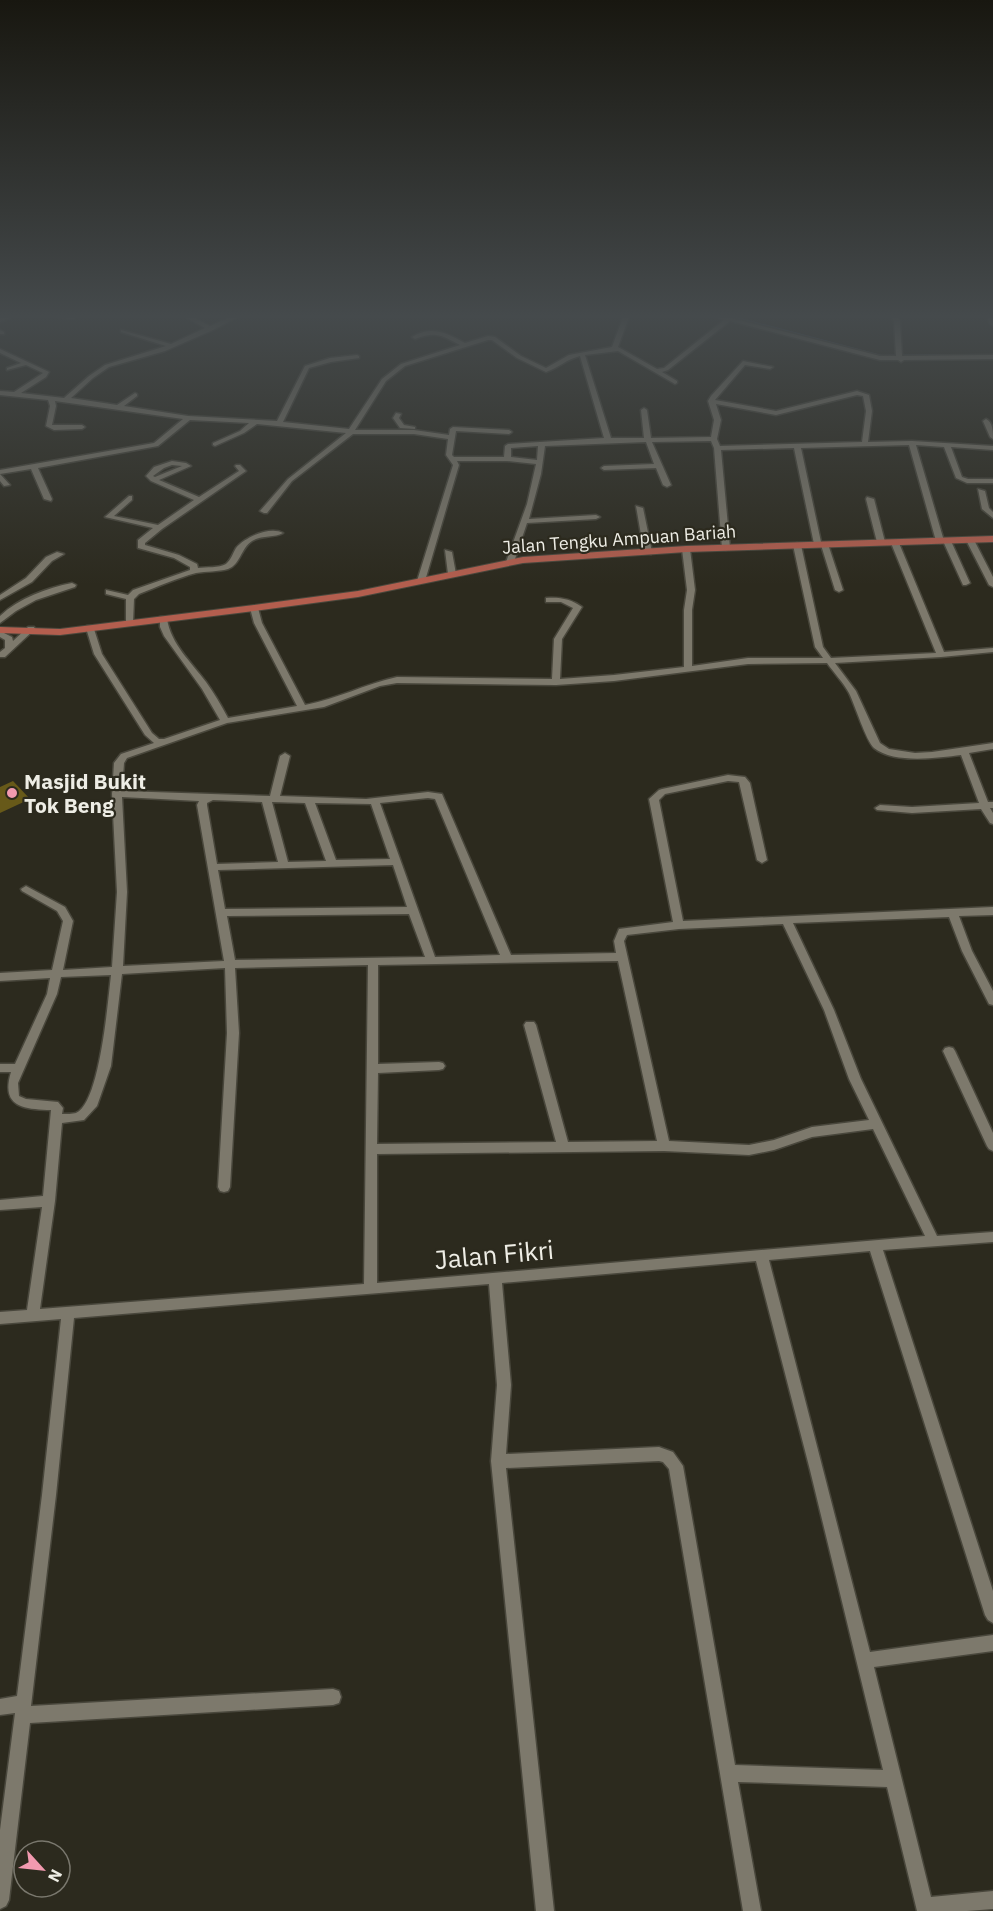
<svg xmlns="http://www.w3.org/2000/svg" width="993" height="1911" font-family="'IBM Plex Sans',sans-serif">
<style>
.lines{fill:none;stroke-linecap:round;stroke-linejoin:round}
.stream{stroke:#3b5995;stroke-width:2}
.building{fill:#675919}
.minor-casing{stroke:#49473c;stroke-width:3}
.major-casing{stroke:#49473c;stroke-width:2}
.minor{fill:#7d796c;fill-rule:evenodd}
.major{fill:#b35e4e;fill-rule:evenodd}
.poi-dot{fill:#f29ab0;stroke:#2c2a1e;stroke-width:2}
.labels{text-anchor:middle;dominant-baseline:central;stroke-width:4.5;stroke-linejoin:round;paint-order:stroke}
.far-street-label{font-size:18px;fill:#eeede5;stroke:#2c2a1e}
.poi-label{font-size:21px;font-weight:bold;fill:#eeede5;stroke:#2c2a1e;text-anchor:start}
.near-street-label{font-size:26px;fill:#eeede5;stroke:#2c2a1e}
</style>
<rect width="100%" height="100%" fill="#2c2a1e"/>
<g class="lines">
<path class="stream" d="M733 317 881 356 993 355"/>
</g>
<path class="building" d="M13 781 30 799 0 813V787Z"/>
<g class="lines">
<g class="minor-casing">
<path id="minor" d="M11 317 10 318 0 322V318Z
M58 317H76L73 319Z
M185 317H193L210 326 230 317H238L213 330 165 351 109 367 93 378 71 398 117 405 135 393 137 394V396L124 406 188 416 277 421 305 366 330 358 357 355 359 356V358L331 362 309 368 283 422 349 429 382 379 401 364 460 345C441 335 436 331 415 339L412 337C431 325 447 333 465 343L488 336 495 337 521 356 546 368 569 355 612 347 623 317H629L618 347 657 369 664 368 724 320 716 317H727L880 356H896L894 321 891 317H897L900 321 902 356 993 355V359L904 360 901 362 898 360H880L730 321 668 370 662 372 677 381V383L675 384 618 351 585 355 611 438H644L641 410 644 408 647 410 651 438 711 437 714 420 708 401 711 396 743 361 773 367 770 369 745 365 715 400 776 411 857 391 869 395 872 411 868 442 912 441 993 446V450L951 447 962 477 968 479H993V483H967L956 478 944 447 916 445 944 541 947 539 951 541 970 583 966 585H963L943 541 940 543 936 541 909 445 801 448 821 542 828 544 843 590 839 592 835 590 821 545 818 546 814 544 794 448 721 450 730 548 726 550 722 548 714 448 711 441 652 442 671 485 667 487 663 485 656 468 604 470 601 468 604 466 654 464 646 442 545 446 541 474 529 519 596 515 600 517 596 519 527 523 514 562 510 564 506 562 527 504 536 464 507 461H457L459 465 425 581 421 583 417 581 453 465 446 455 448 439 414 434H353L292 481 267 513H264L260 511 288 479 346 433 257 424 244 433 215 446 213 445V443L240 431 249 423 190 420 158 446 38 468 52 499 51 501 44 499 31 469 0 474 10 485 4 486 0 481V470L154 443 183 419 55 401 56 406 52 425H82L85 427 82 429 54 430 46 426 50 406 48 400 0 395V391L14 392 43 373 26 365 7 370V368L21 363 0 353V349L49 372 46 377 21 393 64 398 89 376 105 365 166 346 121 332V330L171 344 205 328ZM488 340H492L517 358 546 372C558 368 567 359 580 356L604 438 508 444 505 446 504 457H454L452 455 456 431 509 434 512 432 509 430 453 427 450 429 449 435 414 430H355L386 381 405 366ZM857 395 863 396 866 411 862 442 720 446 717 439 721 420 716 404 776 415ZM538 446 537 460 511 457V448Z
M987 317H993V326L990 324Z
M0 330 4 332V334H0Z
M396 413 401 414 399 418 404 425 415 427V429L400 428 393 418Z
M986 419C993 422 993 432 993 439L990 437 983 421Z
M172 461 186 463 191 466 159 480 199 497 239 471 235 466 236 465H240L246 471 162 529 145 543V545L179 555 197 564 198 568C206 567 219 568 226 564 231 560 233 553 236 548 245 537 270 526 283 533 274 538 261 535 252 541 241 548 240 565 228 569 218 572 206 571 196 573 177 578 157 587 139 594L134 599 133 623 129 625H126V599L106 594V590L128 595 133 590 190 570V567L174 558 138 548V540L153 528 105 517 129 496H132V500L114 516 158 525 194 500 151 481 146 476 154 467ZM172 465 182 466 155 477 153 476 164 468Z
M978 489 985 491 989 508 993 512V518L982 509Z
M867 497 874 499 885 542 884 544 877 542 866 499Z
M636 506 643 508 652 552 651 554 644 552Z
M967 538 974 540 993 577V587L989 585 966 540Z
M892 541 899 543 944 652 993 648V652L941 657 835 663 856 691 880 743 889 749 915 753 932 752 993 743V749L969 753 988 802H993V808H990L993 813V824L990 823 981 809 912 813 877 810 875 808 880 805 912 807 979 803 961 755C937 758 894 764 874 748 866 741 855 705 849 693 843 682 834 673 827 663L748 664 614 681 556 685 397 683 380 686 324 707 227 723 127 758 124 763 122 791 270 796 280 756 285 753 290 756 280 796 366 799 428 792 442 794 511 955 616 953 614 941 619 929 673 922 649 799 659 790 662 789 728 775 745 777 750 783 767 860 762 863 757 860 739 782 728 781 665 794 659 800 683 921 993 907V915L959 916 972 951 993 991V1005L989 1004 962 951 949 917 793 923 834 1010 861 1079 937 1236 993 1232V1242L883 1250 993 1591V1623L988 1620 985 1615 870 1251 769 1260 870 1652 993 1635V1651L874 1667 931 1897 993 1891V1909L967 1911H917L887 1787 738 1782 761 1911H743L669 1469 663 1462 659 1461 506 1468 554 1911H536L491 1461 497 1385 489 1284 74 1318 56 1495 31 1706 333 1689 339 1691 341 1697 339 1703 333 1705 30 1723 9 1900 6 1906 0 1909V1830L15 1713 0 1715V1699L17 1696 42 1495 61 1319 0 1324V1312L27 1310 42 1207 0 1210V1200L43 1196 51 1110C25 1109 0 1108 11 1072H0V1064H15L47 994 50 978 0 981V973L52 970 63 921 57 911 22 891 21 889 26 886 65 907 73 921 63 970 112 967 117 892 112 794 114 763 121 754 154 743 145 735 94 654 86 628 87 626H93L102 654 152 733 159 739H164L220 720 202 689 164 636 160 627V617H163L167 619C171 644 191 662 206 682 214 693 221 705 228 718L297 706 254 623 250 608 254 606 258 608 262 623 305 705C337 699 365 684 397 677L552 679 554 639 573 608 561 602H546V598C560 597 571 599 582 607L562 639 560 679 614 675 684 667V610L687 590 682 549 686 547 690 549 695 590 692 610V666L748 658H823L815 647 793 545 797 543 801 545 823 647 831 658 936 653 891 543ZM122 797 199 801 197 805 224 961 123 966 127 892ZM428 798 435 799 500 955 435 957 380 803ZM213 800 262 802 278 862 217 864 207 805V803ZM272 802 305 803 326 861 288 862ZM315 803 371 804 390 859 336 860ZM393 865 407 907 225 909 218 870ZM409 914 425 957 235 960 227 916ZM783 924 824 1010 849 1079 869 1120 812 1127 774 1140 749 1145 669 1141 624 941 627 935 679 929ZM618 961 657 1141 568 1142 536 1025 534 1022H526L524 1025 556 1142 377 1144 378 1073 439 1070 443 1069 445 1066 443 1063 439 1062 378 1064V965ZM368 965 364 1284 40 1309 55 1201 62 1123 84 1120 97 1106 111 1066 122 974 225 968 227 1033 218 1187 220 1191 224 1192 228 1191 230 1187 239 1033 235 968ZM111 975C108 1000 100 1103 76 1113 73 1114 66 1114 62 1114L63 1108 58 1102 26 1099 19 1096 18 1083 57 994 61 977ZM873 1129 925 1236 377 1283V1154L664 1151 749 1155 774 1150 812 1137ZM756 1261 810 1470 883 1770 735 1765 683 1466 673 1452 659 1447 506 1454 511 1385 502 1283Z
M445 550 452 552 456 574 455 576H449L448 574Z
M57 552 64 554 52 561 32 582 0 600V595L26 578 46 557Z
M72 583 76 585 75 587 36 600 16 611 0 623V616C19 598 47 588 72 583Z
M28 627H34L35 629 5 657H0V652L5 648V640L0 637V631L12 637 13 641Z
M949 1047 953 1048 955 1051 993 1133V1151L989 1149 987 1146 943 1051 945 1048Z"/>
</g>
<g class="major-casing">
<path id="major" d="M993 536V542L686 552 523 563 358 597 254 611 60 635 0 633V627L60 629 254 605 358 591 523 557 686 546Z"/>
</g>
<use href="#minor" class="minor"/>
<use href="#major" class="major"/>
</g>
<linearGradient id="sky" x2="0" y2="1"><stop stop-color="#181710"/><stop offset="0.54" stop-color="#454a4c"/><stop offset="1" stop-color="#454a4c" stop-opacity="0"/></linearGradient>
<rect width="993" height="585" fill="url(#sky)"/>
<circle class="poi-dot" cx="12" cy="793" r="6"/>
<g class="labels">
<g class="far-street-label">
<text transform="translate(619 539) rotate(-4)">Jalan Tengku Ampuan Bariah</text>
</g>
<g class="poi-label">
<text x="24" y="781">Masjid Bukit<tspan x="24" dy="24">Tok Beng</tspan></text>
</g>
<g class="near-street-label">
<text transform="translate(494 1254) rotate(-5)">Jalan Fikri</text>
</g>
</g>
<g transform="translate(42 1869) rotate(117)"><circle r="28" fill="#2c2a1e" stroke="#7a786e" stroke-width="1.5"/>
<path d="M0-4.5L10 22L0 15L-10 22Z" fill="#f29ab0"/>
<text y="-9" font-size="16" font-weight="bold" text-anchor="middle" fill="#eeede5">N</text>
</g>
</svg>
